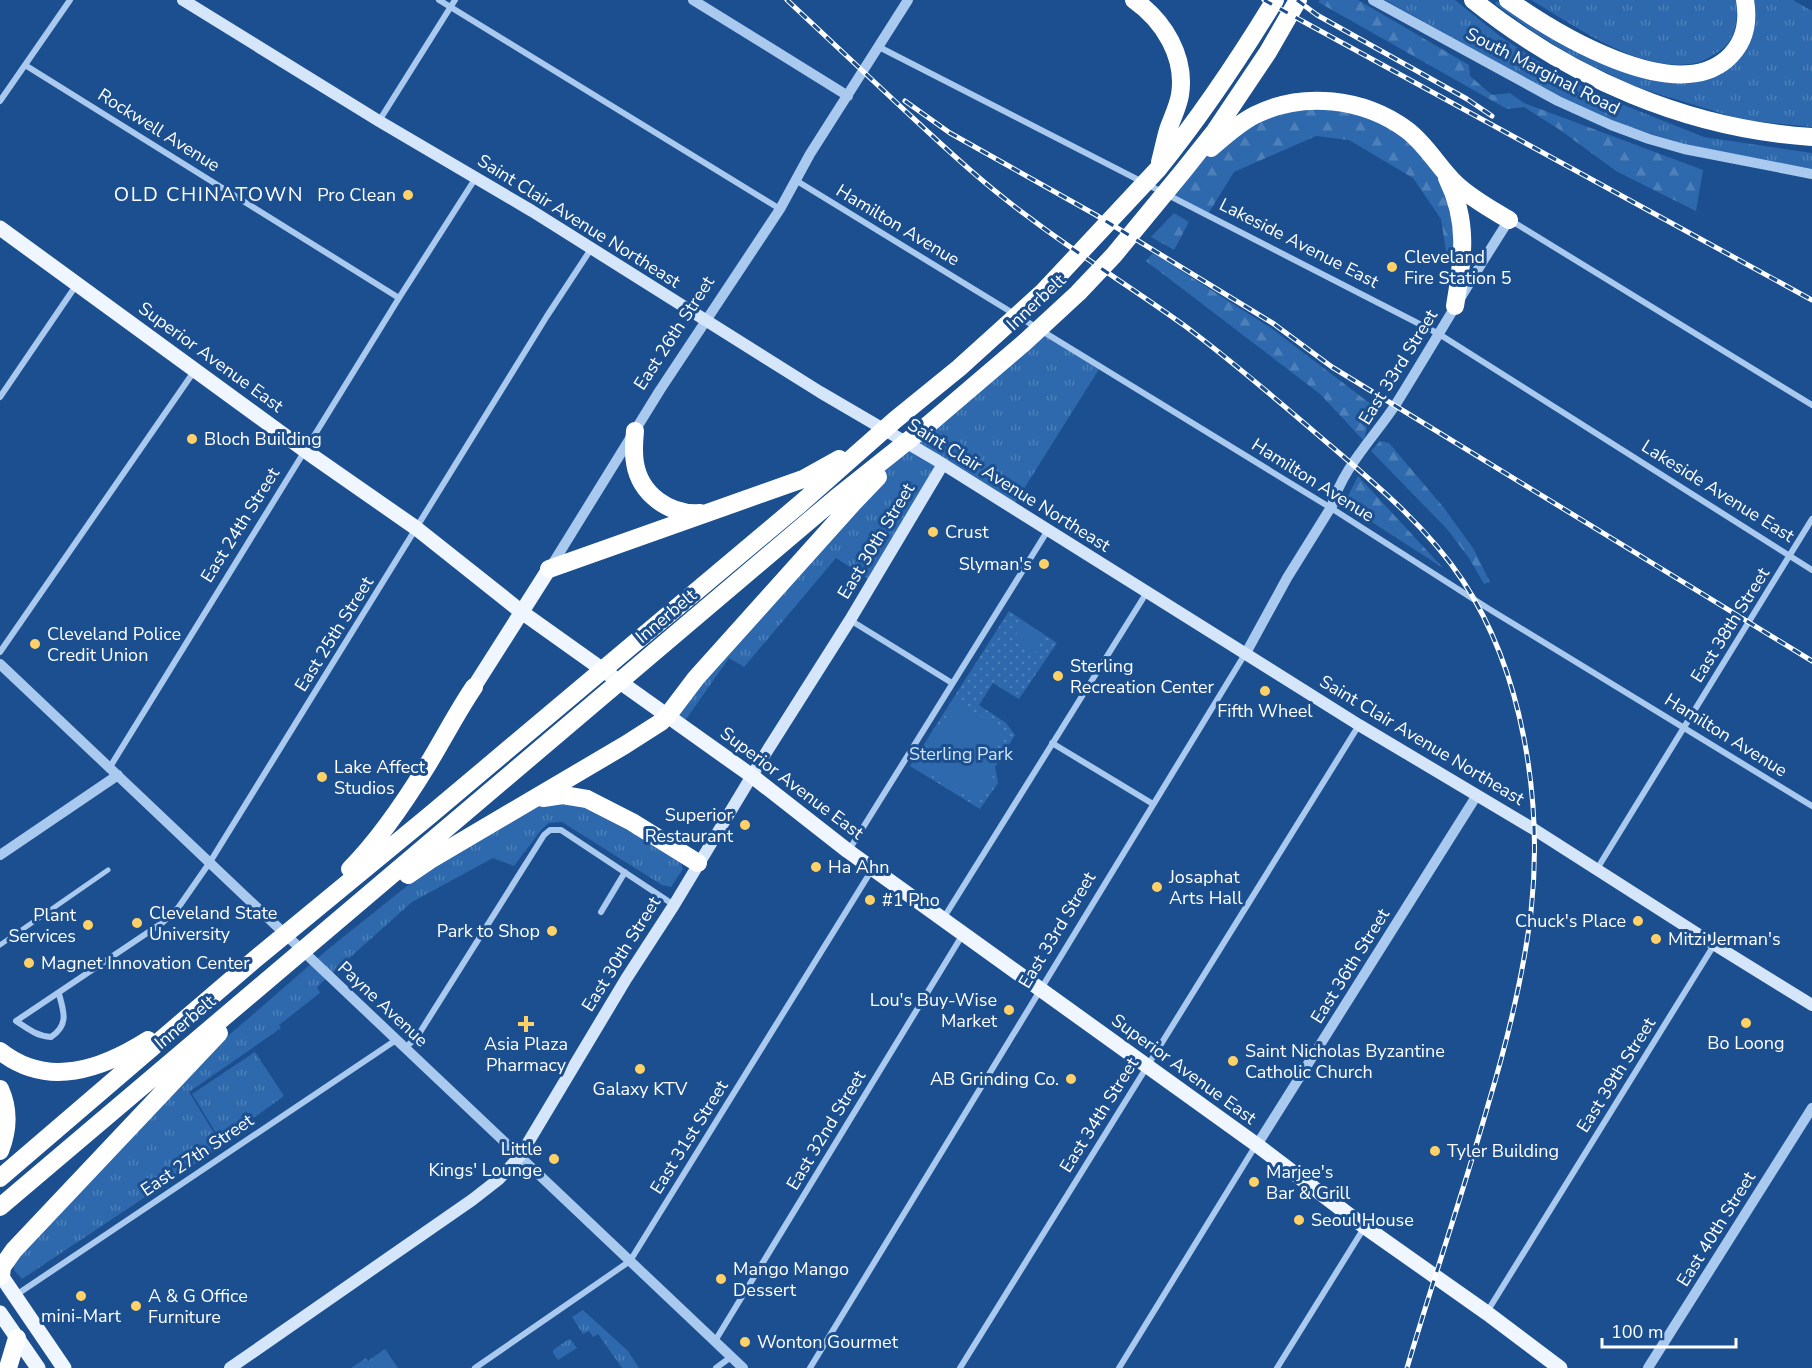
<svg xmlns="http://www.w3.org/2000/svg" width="1812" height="1368" font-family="'Nunito Sans',sans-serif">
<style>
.grass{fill:url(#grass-tufts)}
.forest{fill:url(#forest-firs)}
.park{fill:url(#park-dots)}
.pitch{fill:#2e69ad}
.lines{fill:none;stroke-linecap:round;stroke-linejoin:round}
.pedestrian{stroke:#a9c9ee;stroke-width:5}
.minor{stroke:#a9c9ee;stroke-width:6}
.tertiary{stroke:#a9c9ee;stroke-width:10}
.secondary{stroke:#d6e6fa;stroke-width:12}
.primary{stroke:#f0f6ff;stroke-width:15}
.motorway{stroke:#fff;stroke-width:18}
.rail-casing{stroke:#fff;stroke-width:5}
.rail{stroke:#1b4f8f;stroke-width:3;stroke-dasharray:9;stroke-linecap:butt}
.poi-dot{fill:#ffd166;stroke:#1b4f8f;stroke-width:2}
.labels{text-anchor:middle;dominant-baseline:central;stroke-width:6;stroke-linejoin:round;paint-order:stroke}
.street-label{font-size:18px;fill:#fff;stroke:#1b4f8f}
.poi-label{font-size:18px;fill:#fff;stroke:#1b4f8f;text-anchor:start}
.park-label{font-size:18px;fill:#cfe3fa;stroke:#1b4f8f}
.neighbourhood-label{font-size:20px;letter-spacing:1.5px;fill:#fff;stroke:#1b4f8f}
</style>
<defs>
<pattern id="grass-tufts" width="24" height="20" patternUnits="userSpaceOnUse" patternTransform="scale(1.5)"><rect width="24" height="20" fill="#2e69ad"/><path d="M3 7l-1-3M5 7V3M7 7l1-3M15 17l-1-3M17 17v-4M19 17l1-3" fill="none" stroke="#4d80b9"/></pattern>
<pattern id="forest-firs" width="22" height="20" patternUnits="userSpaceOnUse" patternTransform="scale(1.5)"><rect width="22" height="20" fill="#2e69ad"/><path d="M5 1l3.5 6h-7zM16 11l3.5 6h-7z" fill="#4d80b9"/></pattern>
<pattern id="park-dots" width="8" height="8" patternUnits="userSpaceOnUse" patternTransform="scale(1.5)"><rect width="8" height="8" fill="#2e69ad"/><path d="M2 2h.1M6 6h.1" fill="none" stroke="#4d80b9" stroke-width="1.8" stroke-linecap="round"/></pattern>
</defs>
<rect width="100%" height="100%" fill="#1b4f8f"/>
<path class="grass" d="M1385 0H1455L1501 37 1561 76 1616 102 1704 137 1812 153V169L1686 145 1624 125 1569 102Z
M1531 0H1736C1739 23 1735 44 1713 55 1708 58 1702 62 1696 63 1640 74 1577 27 1531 0Z
M1754 0H1793L1812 11V127L1743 120 1636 87 1576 58 1532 31 1495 4 1497 1C1550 37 1609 78 1675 83 1684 83 1694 84 1702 81 1708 79 1713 75 1719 72 1726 68 1737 64 1741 57 1751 41 1759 19 1754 0Z
M1039 328 1101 366 1012 508 943 464 873 582 836 558 744 667 729 658 682 725 668 715 854 502 929 424Z
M550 803H561L585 807 679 858 683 869 671 887 662 885 562 822 549 823 542 829 514 866 493 858 412 902 317 987 320 993 279 1025 281 1028 189 1092 222 1146 22 1279 14 1270 13 1263 228 1036 327 950 417 878 435 866 534 808Z
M255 1052 284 1096 221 1141 192 1094Z
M583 1310 628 1351 639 1368H622L598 1334 593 1337 589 1331 583 1334 572 1317Z
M569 1339 571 1340 577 1348 558 1360 553 1353V1350Z
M385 1349 398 1368H351L366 1358 368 1361Z"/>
<path class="forest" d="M1320 0H1358L1469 65 1470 76 1492 95 1510 93 1524 103 1703 170 1696 211 1616 171 1560 130 1524 107 1507 109 1318 2Z
M1271 109H1368L1442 168 1463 261 1446 251 1441 219 1413 178 1349 140 1316 136 1234 172 1208 214 1168 194 1184 170Z
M1174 213 1189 222 1174 250 1151 237Z
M1153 253 1271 328 1372 405 1364 441 1320 394 1146 261Z
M1380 441 1389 443 1444 508 1473 548 1490 582 1484 584 1469 558 1447 529 1371 451Z
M1358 476 1443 568 1344 504Z"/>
<path class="park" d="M1009 611 1057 643 1019 699 993 683 979 705 1006 723 1015 735 995 767 998 783 980 809 910 766Z"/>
<path class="pitch" d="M1023 622 1045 635 1034 654 1013 639Z
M957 700 1001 730 991 785 986 795 978 802 919 768 918 761Z"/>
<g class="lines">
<path class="pedestrian" d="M0 945 108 870"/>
<path class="minor" d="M439 0 780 209
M879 47 1439 334 1812 570
M25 65 399 298
M0 101 70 0
M379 121 455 0
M797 181 1331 508 1489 609 1812 806
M1510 220 1812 405
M0 397 77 284
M850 620 952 683
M0 652 195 370
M1052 743 1153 804
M110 767 399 298 475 179
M849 850 1048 530
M1597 869 1812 519
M601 912 625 872
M943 919 1147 592
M59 994C64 1012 69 1025 51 1037 37 1036 28 1029 16 1021L162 923 178 908 210 862 547 316 591 249
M405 1048 417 1037 544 835 550 830H561L674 905
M16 1295 396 1040
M1487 1312 1714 945
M715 1341 963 934
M475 1368 630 1261 873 868
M716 1368 731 1357
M810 1368 1245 654
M960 1368 1359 725
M1119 1368 1256 1145
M1277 1368 1364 1228"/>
<path class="tertiary" d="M693 0 848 96
M1373 0 1558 101 1611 125 1649 139 1684 149 1812 174
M1331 508C1343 467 1373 439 1396 404 1434 343 1470 280 1509 220
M550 568 660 390 780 209 810 154 908 0
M1246 653 1287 578 1333 504
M0 664 743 1368
M0 855 118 775
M1257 1145 1477 795
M1648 1368 1812 1108"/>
<path class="secondary" d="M183 0 379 121 532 211 820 392 938 461 1359 725 1532 828 1715 945 1812 1005
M230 1368 472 1200 499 1179 520 1156 626 979 674 905 762 759 850 620 943 464"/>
<path class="primary" d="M0 228 314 457 416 528 523 613 752 776 848 851 1257 1145 1365 1227 1487 1313 1560 1368
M474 687 549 569
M0 1274 64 1368
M0 1313 38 1368"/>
<path class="motorway" d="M1134 0C1164 21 1186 57 1180 95 1178 107 1172 118 1168 130 1165 140 1163 151 1160 162
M1473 0C1570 78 1687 129 1812 137
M1508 0C1555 33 1673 106 1727 59 1745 43 1749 23 1745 0
M1211 148C1225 136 1239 123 1255 115 1303 91 1364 98 1407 130 1427 145 1438 167 1456 184 1472 199 1491 209 1509 220
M1447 178C1469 222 1463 259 1455 306
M635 431C634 442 633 452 635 463 640 494 669 515 700 513
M549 569 803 479 839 459
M543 798 563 795 587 799 632 822 698 863
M350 869C381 838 406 800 428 764 444 738 457 712 474 687
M408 875 430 860 625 745 661 722 668 715 696 678 854 502 878 477
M0 1051C48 1089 102 1069 148 1040
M0 1089C9 1109 8 1131 0 1151
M0 1178 253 961 429 816 800 504 895 420 959 368 1043 292 1158 169C1201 116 1239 59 1275 0
M0 1207 836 498 929 424 1025 342 1078 293 1114 255 1184 170 1215 131 1268 52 1298 0
M1 1276 2 1267 14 1250 219 1033
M8 1368 17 1338"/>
<g class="rail-casing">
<path id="rail" d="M787 0C824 35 862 70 900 106 942 145 983 184 1030 218 1080 256 1134 289 1185 326 1236 364 1283 405 1331 446 1379 487 1428 528 1463 581 1524 674 1543 803 1531 912 1523 978 1507 1042 1488 1105 1463 1193 1433 1280 1407 1368
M1264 0 1812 300
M1297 0 1317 15 1467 99 1492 116
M905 101 950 133 1096 215 1274 324 1332 367 1812 661"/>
</g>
<use href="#rail" class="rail"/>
</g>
<g class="poi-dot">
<circle cx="408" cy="195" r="6"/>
<circle cx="1392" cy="267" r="6"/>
<circle cx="192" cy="439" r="6"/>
<circle cx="933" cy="532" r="6"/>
<circle cx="1044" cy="564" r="6"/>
<circle cx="35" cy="644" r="6"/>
<circle cx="1058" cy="676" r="6"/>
<circle cx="1265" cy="691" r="6"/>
<circle cx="322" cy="777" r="6"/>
<circle cx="745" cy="825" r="6"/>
<circle cx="816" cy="867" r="6"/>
<circle cx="1157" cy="887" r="6"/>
<circle cx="870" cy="900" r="6"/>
<circle cx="1638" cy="921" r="6"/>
<circle cx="137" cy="923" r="6"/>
<circle cx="88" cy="925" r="6"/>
<circle cx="552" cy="931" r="6"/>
<circle cx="1656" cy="939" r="6"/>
<circle cx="29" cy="963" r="6"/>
<circle cx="1009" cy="1010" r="6"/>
<circle cx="1746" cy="1023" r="6"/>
<path d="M523 1015h6v6h6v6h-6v6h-6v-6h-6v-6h6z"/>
<circle cx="1233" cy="1061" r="6"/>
<circle cx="640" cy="1069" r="6"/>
<circle cx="1071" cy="1079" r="6"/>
<circle cx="1435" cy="1151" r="6"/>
<circle cx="554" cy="1159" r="6"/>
<circle cx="1254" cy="1182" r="6"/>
<circle cx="1299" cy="1220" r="6"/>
<circle cx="721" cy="1279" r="6"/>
<circle cx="81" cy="1296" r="6"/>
<circle cx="136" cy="1306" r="6"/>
<circle cx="745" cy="1342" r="6"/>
</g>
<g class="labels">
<g class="street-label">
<text transform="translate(1543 71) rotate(27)">South Marginal Road</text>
<text transform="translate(159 130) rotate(32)">Rockwell Avenue</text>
<text transform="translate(579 221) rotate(32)">Saint Clair Avenue Northeast</text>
<text transform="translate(898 225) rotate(31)">Hamilton Avenue</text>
<text transform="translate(1299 243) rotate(27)">Lakeside Avenue East</text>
<text transform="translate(1036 302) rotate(-43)">Innerbelt</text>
<text transform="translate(674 333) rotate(-57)">East 26th Street</text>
<text transform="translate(211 357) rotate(36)">Superior Avenue East</text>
<text transform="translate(1398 367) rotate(-58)">East 33rd Street</text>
<text transform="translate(1313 480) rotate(32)">Hamilton Avenue</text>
<text transform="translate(1009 485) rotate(32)">Saint Clair Avenue Northeast</text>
<text transform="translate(1718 491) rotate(32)">Lakeside Avenue East</text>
<text transform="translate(240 525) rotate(-58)">East 24th Street</text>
<text transform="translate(876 541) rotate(-59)">East 30th Street</text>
<text transform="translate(666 616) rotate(-40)">Innerbelt</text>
<text transform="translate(1730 625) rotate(-58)">East 38th Street</text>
<text transform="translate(334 634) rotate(-58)">East 25th Street</text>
<text transform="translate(1726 735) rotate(32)">Hamilton Avenue</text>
<text transform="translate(1422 740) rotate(31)">Saint Clair Avenue Northeast</text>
<text transform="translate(792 783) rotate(37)">Superior Avenue East</text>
<text transform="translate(1057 930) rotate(-59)">East 33rd Street</text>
<text transform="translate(621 954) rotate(-58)">East 30th Street</text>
<text transform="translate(1350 966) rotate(-58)">East 36th Street</text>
<text transform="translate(383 1004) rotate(43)">Payne Avenue</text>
<text transform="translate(185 1022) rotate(-40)">Innerbelt</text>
<text transform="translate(1184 1069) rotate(36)">Superior Avenue East</text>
<text transform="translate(1616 1075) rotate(-58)">East 39th Street</text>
<text transform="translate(1099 1115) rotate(-58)">East 34th Street</text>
<text transform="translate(826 1130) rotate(-59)">East 32nd Street</text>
<text transform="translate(689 1137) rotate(-58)">East 31st Street</text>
<text transform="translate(197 1155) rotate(-34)">East 27th Street</text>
<text transform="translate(1716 1229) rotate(-58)">East 40th Street</text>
</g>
<g class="poi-label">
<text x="396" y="195" text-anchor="end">Pro Clean</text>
<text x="1404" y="257">Cleveland<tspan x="1404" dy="21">Fire Station 5</tspan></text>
<text x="204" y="439">Bloch Building</text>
<text x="945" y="532">Crust</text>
<text x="1032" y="564" text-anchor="end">Slyman's</text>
<text x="47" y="634">Cleveland Police<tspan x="47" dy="21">Credit Union</tspan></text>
<text x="1070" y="666">Sterling<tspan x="1070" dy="21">Recreation Center</tspan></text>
<text x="1265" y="711" text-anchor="middle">Fifth Wheel</text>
<text x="334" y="767">Lake Affect<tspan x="334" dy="21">Studios</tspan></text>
<text x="733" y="815" text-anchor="end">Superior<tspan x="733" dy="21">Restaurant</tspan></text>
<text x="828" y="867">Ha Ahn</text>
<text x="1169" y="877">Josaphat<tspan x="1169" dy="21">Arts Hall</tspan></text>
<text x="882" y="900">#1 Pho</text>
<text x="149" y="913">Cleveland State<tspan x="149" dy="21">University</tspan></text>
<text x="76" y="915" text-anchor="end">Plant<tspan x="76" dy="21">Services</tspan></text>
<text x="1626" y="921" text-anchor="end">Chuck's Place</text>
<text x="540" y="931" text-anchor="end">Park to Shop</text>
<text x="1668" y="939">Mitzi Jerman's</text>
<text x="41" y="963">Magnet Innovation Center</text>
<text x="997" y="1000" text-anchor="end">Lou's Buy-Wise<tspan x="997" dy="21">Market</tspan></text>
<text x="1746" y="1043" text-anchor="middle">Bo Loong</text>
<text x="526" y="1044" text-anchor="middle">Asia Plaza<tspan x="526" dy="21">Pharmacy</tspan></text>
<text x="1245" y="1051">Saint Nicholas Byzantine<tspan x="1245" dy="21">Catholic Church</tspan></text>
<text x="1059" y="1079" text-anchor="end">AB Grinding Co.</text>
<text x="640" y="1089" text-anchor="middle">Galaxy KTV</text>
<text x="542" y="1149" text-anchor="end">Little<tspan x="542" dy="21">Kings' Lounge</tspan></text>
<text x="1447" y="1151">Tyler Building</text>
<text x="1266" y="1172">Marjee's<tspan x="1266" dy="21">Bar &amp; Grill</tspan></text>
<text x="1311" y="1220">Seoul House</text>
<text x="733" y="1269">Mango Mango<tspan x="733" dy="21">Dessert</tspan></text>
<text x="148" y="1296">A &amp; G Office<tspan x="148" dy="21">Furniture</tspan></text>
<text x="81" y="1316" text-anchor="middle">mini-Mart</text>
<text x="757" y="1342">Wonton Gourmet</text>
</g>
<g class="park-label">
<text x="961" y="754">Sterling Park</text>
</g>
<g class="neighbourhood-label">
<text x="209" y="194">OLD CHINATOWN</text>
</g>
</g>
<path d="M1602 1338v9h134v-9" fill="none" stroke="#ffffff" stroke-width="3"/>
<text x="1611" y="1338" font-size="18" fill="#ffffff" stroke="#1b4f8f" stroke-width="4.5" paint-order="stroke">100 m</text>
</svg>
